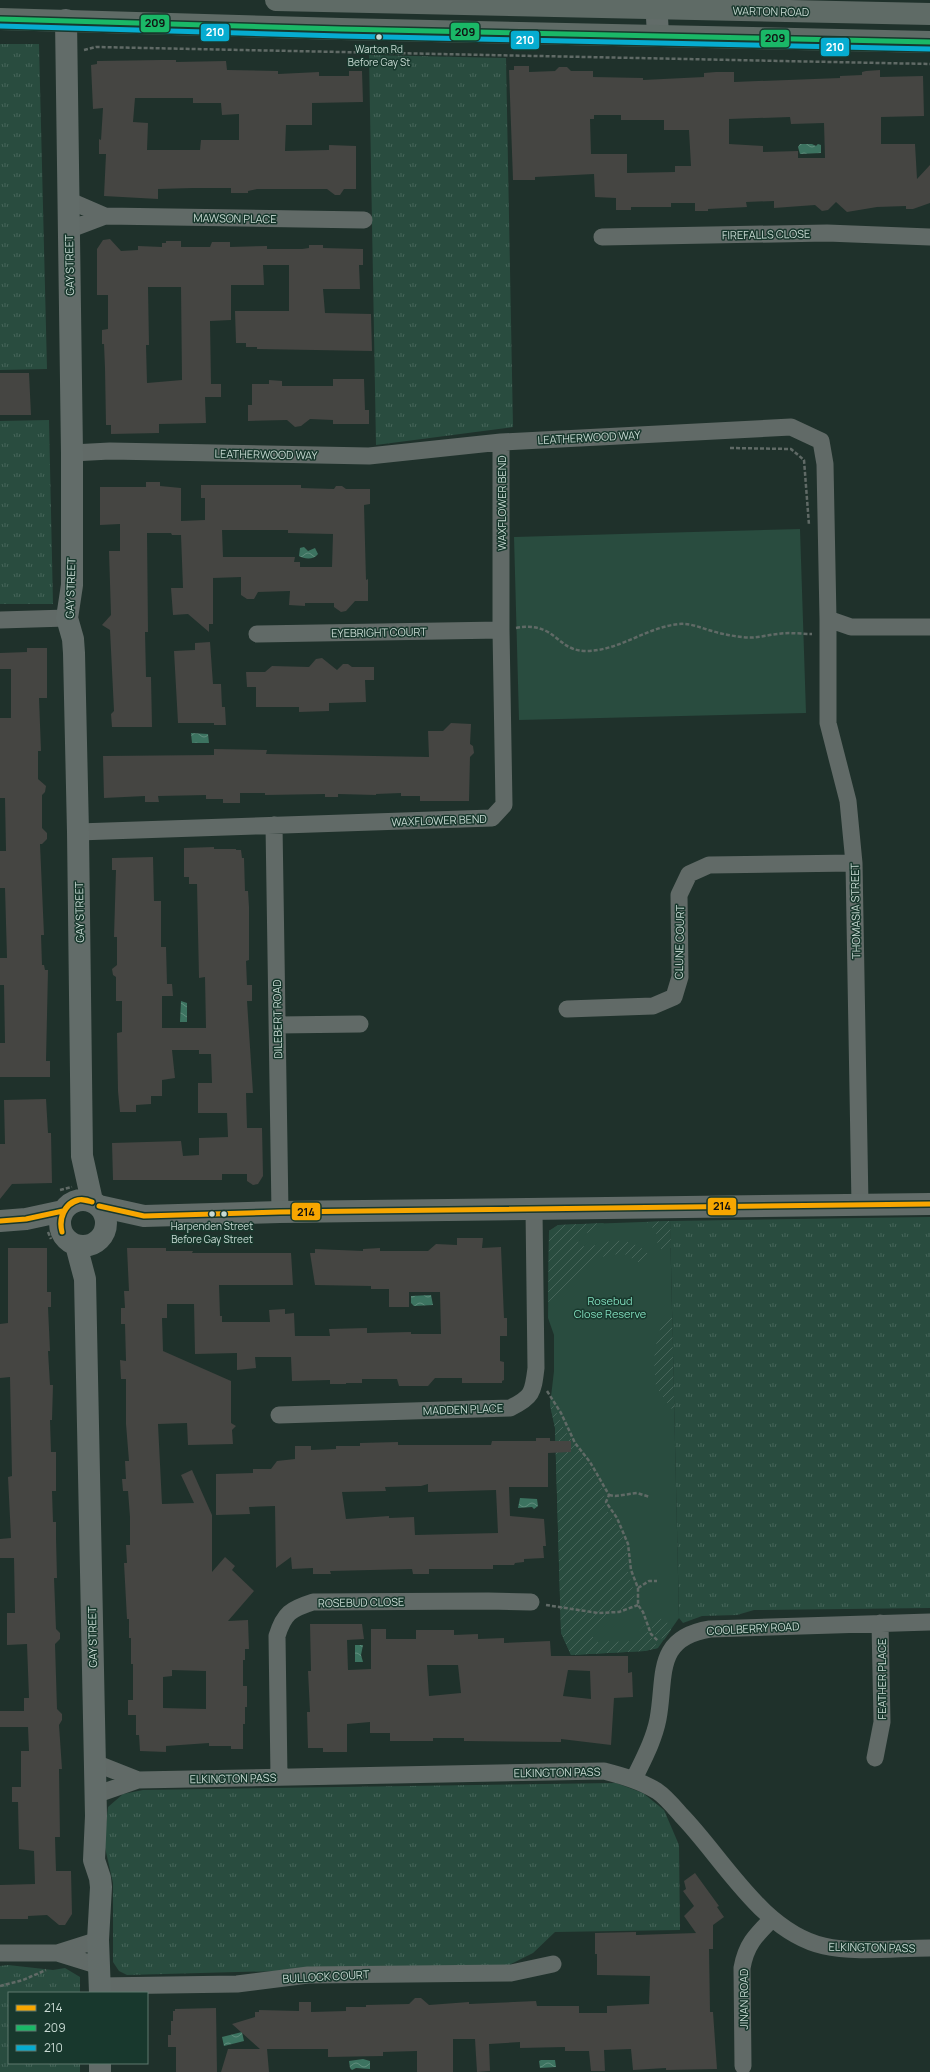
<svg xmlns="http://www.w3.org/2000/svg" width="930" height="2072" font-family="Manrope,sans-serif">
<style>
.grass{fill:url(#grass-tufts)}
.park{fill:#294c3f}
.garden{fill:url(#garden-furrows)}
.water{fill:url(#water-waves)}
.building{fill:#454542;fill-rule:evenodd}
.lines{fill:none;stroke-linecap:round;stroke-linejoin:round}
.path{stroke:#606a66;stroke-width:2.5;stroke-dasharray:4 2;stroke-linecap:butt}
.street{stroke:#616a67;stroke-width:17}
.secondary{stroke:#626c69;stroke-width:22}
.primary{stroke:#5f6b66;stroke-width:22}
.bus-1-casing{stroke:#18382d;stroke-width:8}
.bus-2-casing{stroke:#18382d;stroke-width:8}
.bus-3-casing{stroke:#18382d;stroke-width:8}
.bus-1{stroke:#f7a600;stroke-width:5}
.bus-2{stroke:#1ab867;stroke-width:5}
.bus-3{stroke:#06acd0;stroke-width:5}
.bus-dot{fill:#c8dad3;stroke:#18382d;stroke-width:1.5}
.labels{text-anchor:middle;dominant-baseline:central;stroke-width:3;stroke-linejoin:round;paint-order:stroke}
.bus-label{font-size:10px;fill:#c8dad3;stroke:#18382d}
.street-label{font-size:11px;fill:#c8dad3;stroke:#18382d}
.park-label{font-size:11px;fill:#82debe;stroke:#18382d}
.line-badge{stroke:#18382d;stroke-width:1.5}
.badge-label{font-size:11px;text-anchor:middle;font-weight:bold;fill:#fff}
.pale-badge-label{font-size:11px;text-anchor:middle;font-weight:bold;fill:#111}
</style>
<defs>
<pattern id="grass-tufts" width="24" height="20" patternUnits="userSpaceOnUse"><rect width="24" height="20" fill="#294c3f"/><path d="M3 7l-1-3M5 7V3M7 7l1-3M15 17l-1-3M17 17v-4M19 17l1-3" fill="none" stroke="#47655a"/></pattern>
<pattern id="garden-furrows" width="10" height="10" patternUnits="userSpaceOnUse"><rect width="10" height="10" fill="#294c3f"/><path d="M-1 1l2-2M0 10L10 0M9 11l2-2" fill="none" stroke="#47655a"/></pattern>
<pattern id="water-waves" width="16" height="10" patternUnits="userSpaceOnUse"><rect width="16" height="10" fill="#3c7360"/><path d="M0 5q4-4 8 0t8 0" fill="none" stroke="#608d7d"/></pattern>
</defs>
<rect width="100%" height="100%" fill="#1f312b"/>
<path class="grass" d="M0 44H39L47 369 0 370Z
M369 55 506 58 513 427 376 445Z
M49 420 53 604H0V421Z
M930 1217V1608L754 1610 737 1615 702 1616 683 1623 679 1618 670 1221Z
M616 1783 643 1793 664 1810 679 1845 680 1930 555 1932 533 1953 509 1965 127 1975 119 1971 113 1962V1883L104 1843 108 1807 123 1794 143 1790Z
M8 1965 53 1970 65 1968 80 1977V1993H9V2063H80V2072H0V1966Z"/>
<path class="park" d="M800 529 806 713 519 720 514 537Z
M670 1221 679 1618 658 1648 645 1651 571 1655 561 1633 555 1428 550 1405 554 1371V1335L548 1318 549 1231 558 1225Z"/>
<path class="garden" d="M670 1221 671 1248 664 1250 658 1248 656 1231 647 1222Z
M604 1223 600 1229 580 1235 578 1241 581 1246C588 1247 593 1246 599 1244 619 1238 631 1240 647 1252L648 1261 641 1264 623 1253 596 1258 588 1264 570 1288 560 1292 548 1302 549 1231 558 1225Z
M672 1314 674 1412 656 1387 654 1360 657 1339 663 1321Z
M550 1399 565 1431 588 1464 604 1491 605 1509C615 1519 625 1538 627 1553 628 1559 627 1566 628 1572 631 1583 635 1591 635 1602L606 1617 592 1629 593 1637 598 1642 611 1641 623 1642 631 1641 645 1625 647 1631 658 1648 645 1651 571 1655 561 1633 555 1428 550 1405Z
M665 1618 671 1630 664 1640 653 1633 650 1622Z"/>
<path class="water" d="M800 144H812L816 146 818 144 821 145V153L800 154 798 147Z
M304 547 308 551 315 548 318 554C314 560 304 559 299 556L300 548Z
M191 733 208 734 209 743H192Z
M181 1001 187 1003V1022H180Z
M431 1295 433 1305 414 1306 411 1303V1296Z
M520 1498 537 1499 538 1506 534 1509 532 1507 518 1508Z
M355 1645H363L361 1655 363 1662H355Z
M242 2032 244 2041 224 2046 222 2037Z
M363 2059 370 2061V2069L356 2068 352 2070 350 2068 349 2061Z
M541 2060H555L556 2067 540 2068 539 2061Z"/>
<path class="building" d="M161 60H176V62L226 61 227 70 278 71V74L319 72V76H349V71H362L363 102 312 103V125H286L285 151 329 150V145L356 146V189H344L340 195H335L327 189H257L248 191V193H231V188H193L158 189V199L104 196 106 154H99V139L101 140 103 108 93 109 91 65 97 64V61ZM135 98H193V103H221L222 115 239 114V140H201L200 150H147L148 123 133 122Z
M514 66H529V72L555 71 559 67H567L571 71H593V77L643 78V80L704 77V73L716 72H734V82L840 78V76L862 75V72L866 71 880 70V77L923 76 924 116 881 117V144H915L917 179 930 165V203L913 209H906V206L877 207 847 212 836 202 828 210 822 211 815 205 774 208V201L746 202 747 207 708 209V211H695V203H671V207H631V210H616V198L595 197 594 174 535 177V180H513L509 70H514ZM594 115H621V120H664V130H689L691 166H675V172L627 173V154H591L590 119H594ZM790 117 791 124 824 123 825 158H798V151L763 152V146L729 144V119Z
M110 239 121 251 138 250V246L162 247V243H166V241H181V247H210L212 242H230V247L267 246V249H302L309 248V245H323V248L363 249V265H359L360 289H323L325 313 371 314 372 351 257 349V347H246V343H236L235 311H289V265H263L264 285H231V320L210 321 211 384H221V397H205L206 423 159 424V433L111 434V425H106L105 368 104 344H102V330L108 329V295H97V249L103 240ZM148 287H181L182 380 147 383 146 345H149Z
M0 373H29L31 415H0Z
M333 379H364L365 410H369V424H333V420L310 419 301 426 295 427 287 420 248 421V405H252V384H269V380L282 381V386H333Z
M146 482H160V486L181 488V521L205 520V498H201V485H301V488L334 489 336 486H342L346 489H370V504L364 505 366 580 368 579V601H355L346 611 341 612 334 607V603H305V606L289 605 290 591 258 592 254 599H247L241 595V577L213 578V624H209V632L188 614 173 615 171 588H183L181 535H172L171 533H147L148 632H145L146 677H151L152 727H112L111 714 114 711 110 630 102 625 111 615 109 551H120V524L100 525V487H146ZM222 530H288V533L333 534 332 567H300V562H294L295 557H223Z
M210 642 213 684H221L222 707H225L226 725H214V723H178L174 651 195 650V643Z
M27 648H47V698H39L41 751H38V779L46 786 45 792 42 795V828L47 833V839L42 844H40L44 935H41L42 965H44L45 970H48L46 1061H50V1077H0V1043H5L4 985H0V958H7L5 888H0V851H6L5 798H0V718H11V669H0V653L27 652Z
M322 658 337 670 343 664H348L352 667H374V680H365L366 702 329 703V711L299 712V707H256V687H247L246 672H265L272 666 309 667 316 659Z
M451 723 471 724 470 744 473 746 474 753 470 757 469 801H420V796H401V793L376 794V795L338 794V797H325V794L265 795V793H240V803H223V799H206V795L158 796 159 802H145V796L104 798 103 756 214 755V749L267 750 266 754 429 757 428 731H443Z
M214 847V849H236V850H241L242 858H244L245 891H248L249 907V960L246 961 247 985H252V1001H247L253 1093H246L247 1128H262L263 1176 258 1184 253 1185 247 1181V1174H222V1180H113L112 1143 181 1141 183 1156 199 1155V1138L228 1137 227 1113H198V1083H212L211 1054H199V1050H172L175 1078 162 1080V1096H151V1104L136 1105V1112H120L118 1091 117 1033 122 1032V1001H116V977L113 975 112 969 117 965V937H114L116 870H112V858L153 857 154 901H161V947H166L167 984H172L173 996H162V1028H206L205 977 199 978 197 884H189V877H184V848Z
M46 1099 48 1133H51L52 1183 12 1184 0 1199V1144H5L4 1100Z
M457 1238H483L482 1248 501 1247 504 1318H507V1336H500V1361L504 1362V1380L502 1381V1383H462V1378H435L428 1386H399L397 1379H362V1383H346V1384H330V1380L292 1381 291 1357H255L256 1368 237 1370V1353L195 1354 194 1304H167V1318H162L163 1351 231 1381V1423L236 1426 232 1430 233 1444 188 1445 187 1423 158 1424 162 1504 194 1503 181 1475 192 1470 212 1515V1572L225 1557 235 1566 232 1570 254 1591 228 1621 248 1620 249 1649H245V1660H243V1686H247V1707H245V1724H243V1749H231V1746H209V1743L166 1746V1752L140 1751 139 1735H136V1715H128V1700H133V1664H131V1638H129V1619H127L124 1563H127L126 1545H130V1517L128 1491H123L122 1479H126L125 1461H129L126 1424V1379H121L120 1360 126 1361 125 1324H121V1308H125L124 1291H129L127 1248H166V1251H193L192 1253H291L293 1285H219L220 1316H222V1322H270L269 1310 285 1309V1314L294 1313 295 1336H330L329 1329 367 1328V1333L411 1332V1334H441L440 1292H409V1307H389V1289H371V1286L315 1285 310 1253H315V1249L363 1251V1249L380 1248V1251H428L436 1244 457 1245ZM172 1670 206 1671V1709L163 1708V1677L172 1676Z
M8 1248H47V1292H51V1307H48L50 1351H48L50 1385H53L52 1420H50L51 1452H56V1491H52L53 1522H56V1538L57 1578H54L56 1629 60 1633V1639L55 1644 57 1709 62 1714V1720L59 1725 62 1769H59L60 1837H55L56 1871H71L72 1914 65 1925H59L47 1915 28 1916V1919H0V1885L35 1884 34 1851 19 1849 18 1802H12V1787H21V1751H29L28 1727H0V1711H24V1698H29L27 1644 7 1645V1613H15L14 1558H0V1539L11 1538 8 1477 12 1476 10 1377 0 1378V1324L8 1323Z
M536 1438H550V1441H571V1452L548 1453V1487H509L510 1516 544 1519 546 1546H543L544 1558 524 1559V1562L515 1563 514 1565H493V1569H429V1574H413L412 1569 330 1571 331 1574H313V1568L292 1569 291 1557 276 1568 275 1506 249 1507 250 1514 216 1515V1474L253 1473V1469H271L277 1461 295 1459V1446H311V1450L336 1449V1446H360V1443L398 1442V1445H491L492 1441H536ZM428 1484V1492L496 1490 498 1533 415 1535 414 1517 389 1518V1516L346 1519 342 1492 386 1491 385 1487 421 1486Z
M310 1624H362L364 1639 347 1640 348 1670 371 1669V1629H386V1639H416V1630H454V1635L478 1634V1639L504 1638V1643L550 1641 551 1656H628V1673L632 1672 633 1697 614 1698 611 1745 561 1739V1742L464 1741V1738H433V1741H390V1733H370V1722L347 1724V1752H323V1748H308L307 1712H310L308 1671H311ZM427 1665H458L461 1693 429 1696ZM568 1670 590 1671 591 1699 563 1696Z
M695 1873 719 1906 717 1907 724 1917 713 1925V1949H709L710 2012H713L717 2069 666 2070V2068L633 2070 631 2049 604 2050 605 2071H591L589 2051H565V2047L520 2048V2042L489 2044 490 2071 477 2072 475 2039H453V2072H417V2051L383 2052V2056L328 2057V2049H267L269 2072H221L228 2049H260L232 2024 255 2017V2012H259V2010L299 2011V2002H311V2012L346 2011V2007H366V2005L409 2004 415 1998H421L429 2005 469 2002V2004L536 2001 537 2006H579V2013H607V2006L649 2004 650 1976 597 1975V1954H595V1933L636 1932V1935L696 1933 684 1916 694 1906 683 1891 686 1889 684 1881Z
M216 2008 217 2072H176V2047H168V2035H171V2021H173V2011H175V2009Z"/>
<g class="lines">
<path class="path" d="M84 50 96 47 930 64
M730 448 791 449 804 460 809 525
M516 628C527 626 536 626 546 631 560 638 566 651 586 651 619 651 647 627 679 624 691 623 701 628 712 631 722 634 732 636 742 637 755 639 766 635 778 634 789 632 801 634 812 634
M60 1190 72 1187
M48 1232 51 1239
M547 1391 561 1413 575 1443 590 1462 609 1495 606 1502 617 1518 628 1544 631 1570 638 1588V1605L643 1612 651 1634 658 1641
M609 1495 615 1496 637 1493 650 1497
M638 1588 649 1581H657
M546 1605 598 1613 619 1612 638 1605
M0 1986 23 1980 46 1970"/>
<path class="street" d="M68 200 105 216 364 220
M68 230 105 216
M602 237 827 233 930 237
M72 453 110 451 369 456 501 442 791 427 821 441 825 464 828 619V723L848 801 854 863 860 1205
M828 619 851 627H930
M0 620 67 618
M257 634 501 630
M274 825 280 1212
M78 832 492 818 504 805 501 630V442
M567 1009 653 1006 674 997 680 977 679 895 689 874 709 865 854 863
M277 1025 360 1024
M279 1415 510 1408C533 1397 533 1392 536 1368L534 1210
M875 1758 882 1722 880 1623
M95 1763 138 1780
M279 1777 277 1636C284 1613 291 1609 313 1602L488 1601 531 1602
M634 1779C643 1760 654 1740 658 1719 666 1676 654 1638 710 1629L930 1622
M95 1795 138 1780 604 1771C623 1776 641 1781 657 1791 666 1797 674 1807 681 1815 723 1858 762 1932 824 1946 854 1953 898 1948 930 1948
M0 1953H57L99 1966
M57 1953 98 1940
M99 1986 237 1984 308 1975 511 1973 553 1964
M743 2066 742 1968C746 1945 755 1936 772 1919"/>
<path class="secondary" d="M656 0 658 35
M66 20 72 453V585L67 618 73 639 74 653 78 832 82 1156 92 1201
M60 1223a23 23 0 1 1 46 0a23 23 0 1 1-46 0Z
M99 1206 144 1216 280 1212 930 1204
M0 1221 26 1219 63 1211
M76 1245 85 1279 96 1816 94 1860 100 1878 101 1887 98 1940 100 1993
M100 2063V2072"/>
<path class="primary" d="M276 0 930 14
M0 19 341 29 930 42"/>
<g class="bus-1-casing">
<path id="bus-1" d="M99 1206 144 1216 280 1212 930 1204
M0 1221 26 1219 63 1211
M62 1232C56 1213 72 1192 92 1202
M62 1232C59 1219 64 1204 79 1200 82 1199 88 1201 92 1202"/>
</g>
<g class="bus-2-casing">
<path id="bus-2" d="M0 19 341 29 930 42"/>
</g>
<g class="bus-3-casing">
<path id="bus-3" d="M0 26 341 36 930 49"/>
</g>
<use href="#bus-1" class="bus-1"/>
<use href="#bus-2" class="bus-2"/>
<use href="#bus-3" class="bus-3"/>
</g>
<g class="bus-dot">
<circle cx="379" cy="37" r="3.5"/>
<circle cx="212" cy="1214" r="3.5"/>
<circle cx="224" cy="1214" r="3.5"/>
</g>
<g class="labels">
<g class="bus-label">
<text x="379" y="49">Warton Rd<tspan x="379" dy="13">Before Gay St</tspan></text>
<text x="212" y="1226">Harpenden Street<tspan x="212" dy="13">Before Gay Street</tspan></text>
</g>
<g class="street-label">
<text transform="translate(771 11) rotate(1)">WARTON ROAD</text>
<text transform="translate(235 218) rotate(1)">MAWSON PLACE</text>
<text transform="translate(766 234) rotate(-1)">FIREFALLS CLOSE</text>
<text transform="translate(69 265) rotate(-91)">GAY STREET</text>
<text transform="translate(589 437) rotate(-3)">LEATHERWOOD WAY</text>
<text transform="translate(266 454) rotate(1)">LEATHERWOOD WAY</text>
<text transform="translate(501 503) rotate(-90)">WAXFLOWER BEND</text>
<text transform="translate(70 588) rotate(-88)">GAY STREET</text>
<text transform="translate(379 632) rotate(-1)">EYEBRIGHT COURT</text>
<text transform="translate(439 820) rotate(-2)">WAXFLOWER BEND</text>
<text transform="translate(855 911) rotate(-91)">THOMASIA STREET</text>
<text transform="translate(79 912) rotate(-91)">GAY STREET</text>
<text transform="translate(679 942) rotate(-89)">CLUNE COURT</text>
<text transform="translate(277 1019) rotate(-91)">DILEBERT ROAD</text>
<text transform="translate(463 1409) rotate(-2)">MADDEN PLACE</text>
<text transform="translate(361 1602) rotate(-1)">ROSEBUD CLOSE</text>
<text transform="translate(753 1628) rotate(-3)">COOLBERRY ROAD</text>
<text transform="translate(92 1637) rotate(-91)">GAY STREET</text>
<text transform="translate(881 1679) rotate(-90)">FEATHER PLACE</text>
<text transform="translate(557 1772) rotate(-1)">ELKINGTON PASS</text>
<text transform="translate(233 1778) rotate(-1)">ELKINGTON PASS</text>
<text transform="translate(872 1947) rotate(1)">ELKINGTON PASS</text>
<text transform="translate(326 1976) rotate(-3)">BULLOCK COURT</text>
<text transform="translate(743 1999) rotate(-90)">JINAN ROAD</text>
</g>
<g class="park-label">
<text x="610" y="1300">Rosebud<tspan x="610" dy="13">Close Reserve</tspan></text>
</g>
</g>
<g class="line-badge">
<rect x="140" y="14" width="30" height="19" rx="4" fill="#1ab867"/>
<rect x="450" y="22" width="30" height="19" rx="4" fill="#1ab867"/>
<rect x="200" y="23" width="30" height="19" rx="4" fill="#06acd0"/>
<rect x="760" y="29" width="30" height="19" rx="4" fill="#1ab867"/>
<rect x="510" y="30" width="30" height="20" rx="4" fill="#06acd0"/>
<rect x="820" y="37" width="30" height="20" rx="4" fill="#06acd0"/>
<rect x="707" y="1197" width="30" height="19" rx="4" fill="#f7a600"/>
<rect x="291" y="1202" width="30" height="19" rx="4" fill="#f7a600"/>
</g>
<g class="badge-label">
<text x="215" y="36">210</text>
<text x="525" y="44">210</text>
<text x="835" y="51">210</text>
</g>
<g class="pale-badge-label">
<text x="155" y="27">209</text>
<text x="465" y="36">209</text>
<text x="775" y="42">209</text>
<text x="722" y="1210">214</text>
<text x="306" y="1216">214</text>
</g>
<rect x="8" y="1992" width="140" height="72" fill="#18382d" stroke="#5e796f"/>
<rect x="16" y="2005" width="20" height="6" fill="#f7a600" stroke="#5e796f"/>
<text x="44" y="2012" font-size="12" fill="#c8dad3">214</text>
<rect x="16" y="2025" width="20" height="6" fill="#1ab867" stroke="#5e796f"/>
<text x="44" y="2032" font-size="12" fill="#c8dad3">209</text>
<rect x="16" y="2045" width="20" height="6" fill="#06acd0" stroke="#5e796f"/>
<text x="44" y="2052" font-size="12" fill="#c8dad3">210</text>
</svg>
